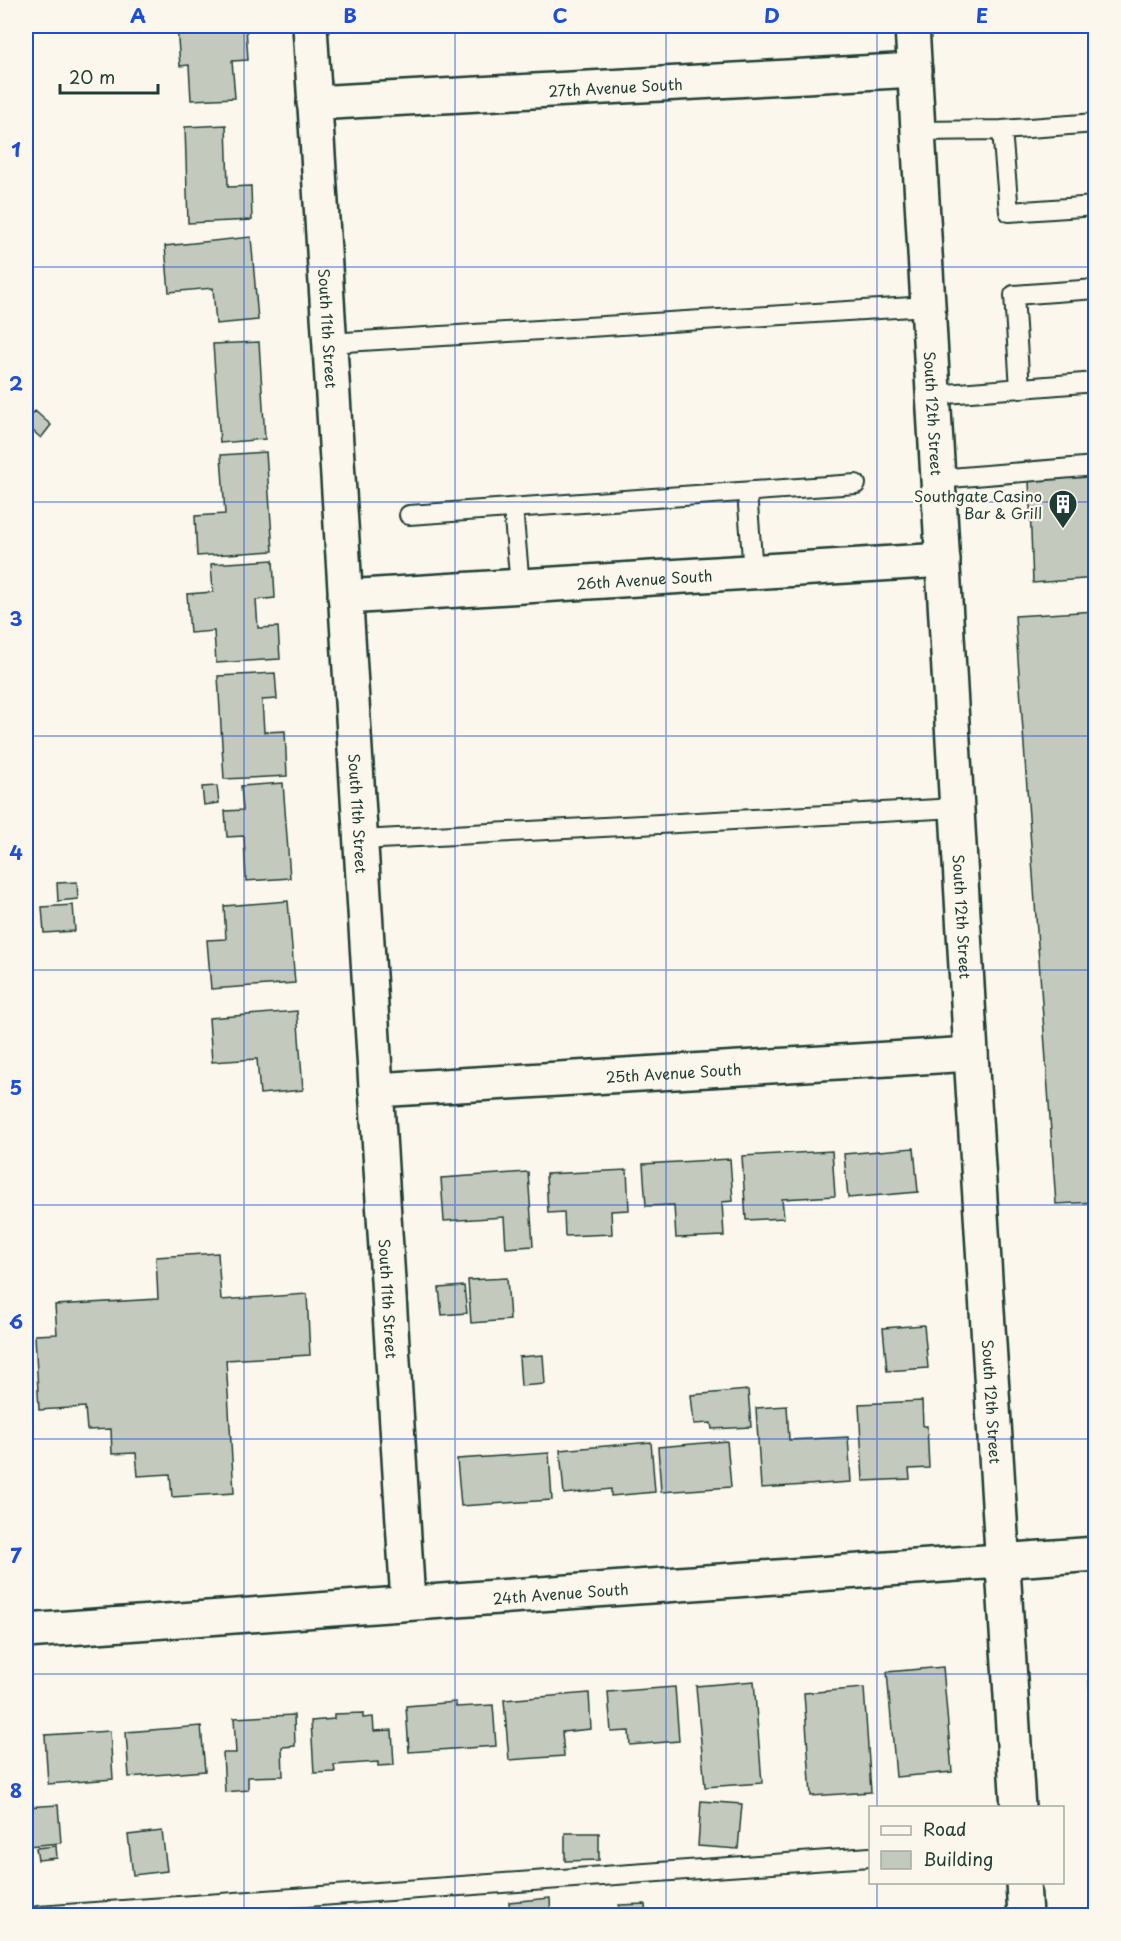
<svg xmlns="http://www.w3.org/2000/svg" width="1121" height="1941" font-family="'Playpen Sans',sans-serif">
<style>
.building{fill:#c4c9be;stroke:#1f3d34;stroke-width:1.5}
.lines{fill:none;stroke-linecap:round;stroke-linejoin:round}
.lane-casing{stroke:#1f3d34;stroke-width:22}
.street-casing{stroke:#1f3d34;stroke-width:38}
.lane{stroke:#fbf7ec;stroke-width:18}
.street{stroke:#fbf7ec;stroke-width:33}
.grid{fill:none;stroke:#1d4ed8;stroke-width:1.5;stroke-opacity:0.55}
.labels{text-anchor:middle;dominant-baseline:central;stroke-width:4.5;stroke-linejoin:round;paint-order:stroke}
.street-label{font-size:15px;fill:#1f3d34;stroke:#fbf7ec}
.poi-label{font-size:15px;fill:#1f3d34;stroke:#fbf7ec;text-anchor:end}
.neatline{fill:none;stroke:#1d4ed8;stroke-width:2}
.grid-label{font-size:20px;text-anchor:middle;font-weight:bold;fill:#1d4ed8}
</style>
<rect width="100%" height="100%" fill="#fbf7ec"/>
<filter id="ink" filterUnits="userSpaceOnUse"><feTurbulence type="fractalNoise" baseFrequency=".0167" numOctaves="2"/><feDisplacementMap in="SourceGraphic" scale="12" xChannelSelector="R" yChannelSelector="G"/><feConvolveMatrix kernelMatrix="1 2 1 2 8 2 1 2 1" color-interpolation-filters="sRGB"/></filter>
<g filter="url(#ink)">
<path class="building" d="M177 26H246L248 60 232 61 235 98 191 100 189 65 180 66Z
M226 125 228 187 251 186 252 220 188 223 185 127Z
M251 237 258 320 216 324 213 288 169 292 165 246Z
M259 342 265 439 220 443 213 344Z
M35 411 51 425 41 438 26 425V421Z
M266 452 273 551 197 556 195 516 225 514 221 455Z
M1096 474V578L1033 583 1029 481Z
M273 560 275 598 256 600 258 628 278 627 280 659 216 663 214 631 190 633 187 594 213 592 211 564Z
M1096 611V1202L1056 1204 1015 616Z
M26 639 29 679H26Z
M275 673 277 699 262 700 264 732 285 731 287 776 224 779 218 676Z
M283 783 290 878 246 881 244 836 227 837 225 811 243 810 241 786Z
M217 786 219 803 204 805 202 787Z
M77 882 78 899 58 901 57 883Z
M288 901 295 983 211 989 207 940 226 939 224 906Z
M73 905 75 931 44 933 42 907Z
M297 1011 303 1090 260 1094 257 1059 212 1062 209 1018Z
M914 1148 918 1192 848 1198 844 1154Z
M832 1151 835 1196 782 1199 784 1218 746 1220 742 1156Z
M730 1159 733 1201 722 1202 724 1236 676 1238 674 1205 646 1206 643 1164Z
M627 1170 629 1210 611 1211 612 1234 565 1236 564 1212 548 1213 546 1174Z
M528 1172 533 1246 506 1248 504 1217 444 1221 441 1178Z
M218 1253 221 1300 307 1294 310 1355 226 1360 234 1493 172 1497 170 1474 138 1476 136 1453 112 1454 111 1429 87 1430 85 1407 39 1410 35 1335 57 1334 55 1305 158 1299 156 1257Z
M507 1278 510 1320 471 1323 468 1280Z
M464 1286 467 1313 442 1315 439 1288Z
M924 1325 928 1368 887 1371 883 1328Z
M543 1355 545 1384 521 1386 519 1357Z
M748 1390 751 1427 712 1429 711 1423 694 1424 691 1395Z
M922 1401 923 1426H927L929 1468 909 1469 910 1479 863 1481 859 1404Z
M787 1406 789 1440 848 1437 851 1482 761 1488 756 1408Z
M727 1441 731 1487 661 1492 658 1447Z
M651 1442 655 1492 611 1496V1489L564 1494 560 1450Z
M549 1453 552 1500 461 1506 457 1459Z
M1096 1664V1709H1091L1088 1665Z
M943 1667 952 1772 896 1777 887 1672Z
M754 1681 762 1783 705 1787 696 1686Z
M675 1687 679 1741 630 1745 629 1731 611 1732 608 1692Z
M864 1688 871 1792 811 1796 804 1693Z
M589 1693 591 1729 562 1732 564 1756 509 1760 504 1700Z
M456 1702V1707L493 1705 496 1746 409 1752 406 1706Z
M363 1713V1718L373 1717 374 1731 392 1730 394 1765 378 1766V1762L334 1765 335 1772 314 1773 311 1721 334 1719V1714Z
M294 1715 295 1746 282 1747 283 1776 248 1777V1790L225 1792 223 1753H236L234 1718Z
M201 1726 205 1771 129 1777 126 1732Z
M110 1731 113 1779 48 1784 45 1735Z
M701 1801 742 1804 738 1849 698 1846Z
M58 1805 61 1843 27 1846 26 1807Z
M162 1831 167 1871 133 1875 128 1835Z
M565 1833H599V1860L565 1861Z
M56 1846 57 1858 38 1860 36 1848Z
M550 1898 551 1916H510L509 1902Z
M645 1904 646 1916H620L619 1905Z
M877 1911V1916H825Z"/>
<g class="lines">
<g class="lane-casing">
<path id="lane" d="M1002 130 1009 212 1096 206
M919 131 1002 130 1096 123
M329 343 928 306
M1020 389 1014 295 1096 289
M933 395 1096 382
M938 479 1096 466
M747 492 753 572
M513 508 520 586
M409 515 856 484
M361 840 957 808
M38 1916 870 1857"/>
</g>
<g class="street-casing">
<g id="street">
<path id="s1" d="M310 26 408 1602"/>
<path id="s2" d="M912 26 971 1054 1018 1808"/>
<path id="s3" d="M314 103 915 70"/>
<path id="s4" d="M345 597 943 560"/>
<path id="s5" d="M376 1090 971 1054"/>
<path id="s6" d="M26 1631 1096 1554"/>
<path d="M1023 1882 1025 1916"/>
</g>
</g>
<use href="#lane" class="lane"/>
<use href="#street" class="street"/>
</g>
</g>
<path class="grid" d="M244 26V1916M455 26V1916M666 26V1916M877 26V1808M26 267H1096M26 502H1096M26 736H1096M26 970H1096M26 1205H1096M26 1439H1096M26 1674H1096M877 1882V1916"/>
<defs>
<g id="building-pin" transform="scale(1.5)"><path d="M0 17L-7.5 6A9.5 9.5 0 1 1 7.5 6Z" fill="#1f3d34" stroke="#fbf7ec"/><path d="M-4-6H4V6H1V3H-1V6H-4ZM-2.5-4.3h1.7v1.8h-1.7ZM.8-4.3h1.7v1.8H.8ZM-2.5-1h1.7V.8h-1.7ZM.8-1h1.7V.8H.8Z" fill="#fff"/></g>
</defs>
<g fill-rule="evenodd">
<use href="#building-pin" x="1063" y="504"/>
</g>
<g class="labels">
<g class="street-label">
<text stroke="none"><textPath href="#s3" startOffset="302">27th Avenue South</textPath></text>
<text stroke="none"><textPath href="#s1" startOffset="303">South 11th Street</textPath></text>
<text stroke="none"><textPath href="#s2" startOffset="388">South 12th Street</textPath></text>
<text stroke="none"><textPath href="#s4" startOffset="300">26th Avenue South</textPath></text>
<text stroke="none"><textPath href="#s1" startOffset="789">South 11th Street</textPath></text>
<text stroke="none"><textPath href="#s2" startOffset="892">South 12th Street</textPath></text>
<text stroke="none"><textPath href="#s5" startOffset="298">25th Avenue South</textPath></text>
<text stroke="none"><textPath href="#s1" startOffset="1275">South 11th Street</textPath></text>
<text stroke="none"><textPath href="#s2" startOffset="1378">South 12th Street</textPath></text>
<text stroke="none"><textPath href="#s6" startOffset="536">24th Avenue South</textPath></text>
</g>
<g class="poi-label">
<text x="1042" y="495">Southgate Casino<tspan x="1042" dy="17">Bar &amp; Grill</tspan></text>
</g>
</g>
<rect width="1121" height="1941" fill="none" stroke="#fbf7ec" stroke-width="66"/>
<rect x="869" y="1806" width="195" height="78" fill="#fbf7ec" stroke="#a3ada2" stroke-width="1.5"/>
<rect x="881" y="1826" width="30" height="9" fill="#fbf7ec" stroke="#a3ada2" stroke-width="1.5"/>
<text x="923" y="1836" font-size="18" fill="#1f3d34">Road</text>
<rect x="881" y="1851" width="30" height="18" fill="#c4c9be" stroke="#a3ada2" stroke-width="1.5"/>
<text x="923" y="1866" font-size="18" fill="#1f3d34">Building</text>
<path d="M60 84v9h98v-9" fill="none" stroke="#1f3d34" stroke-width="3"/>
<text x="69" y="84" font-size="18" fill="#1f3d34" stroke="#fbf7ec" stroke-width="4.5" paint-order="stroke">20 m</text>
<rect x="33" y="33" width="1055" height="1875" class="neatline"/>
<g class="grid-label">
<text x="138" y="23">A</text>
<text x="350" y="23">B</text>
<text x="560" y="23">C</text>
<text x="772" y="23">D</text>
<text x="982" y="23">E</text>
<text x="16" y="157">1</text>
<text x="16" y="391">2</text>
<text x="16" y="626">3</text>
<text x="16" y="860">4</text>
<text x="16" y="1095">5</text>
<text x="16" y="1329">6</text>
<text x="16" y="1563">7</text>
<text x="16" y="1798">8</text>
</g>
</svg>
